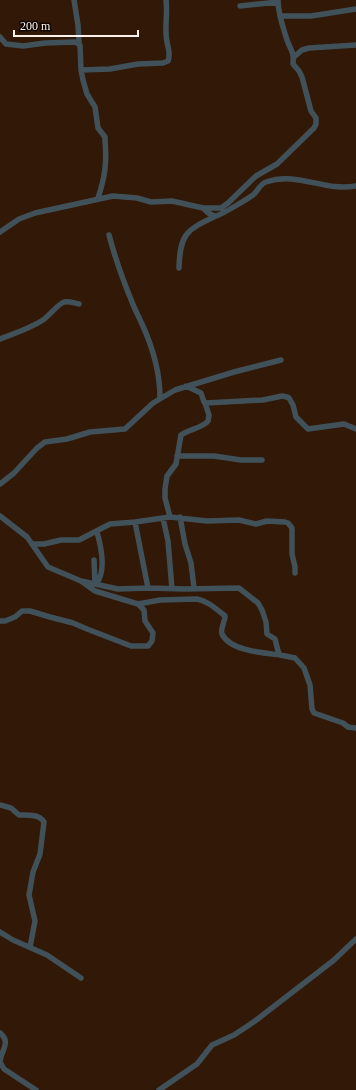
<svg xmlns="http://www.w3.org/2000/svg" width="356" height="1090" font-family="Georgia,serif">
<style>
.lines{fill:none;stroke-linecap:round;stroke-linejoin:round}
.minor{stroke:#40515a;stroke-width:5.5}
</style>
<rect width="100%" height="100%" fill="#321806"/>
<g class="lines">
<path class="minor" d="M74 0 78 25 79 43
M240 6 278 2
M280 16H311L356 9
M0 37 6 44 23 46 45 43 75 42 80 45 81 70 83 80 87 94 95 107 98 128 105 137V140C107 163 105 177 98 198
M294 57 302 50 309 48 356 45
M81 70 110 69 138 64 163 63 168 61C171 54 168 48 167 42 164 28 168 14 166 0
M203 208C207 212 211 216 216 216 221 215 249 198 253 195 258 191 260 184 266 182 298 171 324 192 356 186
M0 232 19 219 35 213 113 196 137 198 151 202 172 201 203 208H221L228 203 256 176 277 164 314 128 316 124V118L311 111 302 77 299 71 293 64C294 51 291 51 287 40 283 27 278 14 278 0
M109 235C115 258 123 280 132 302 135 310 139 317 142 324 153 348 160 372 160 398
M179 268C180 234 186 230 216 216
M0 339C15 333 29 329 43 320 49 316 58 304 64 302 69 301 74 303 79 304
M186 386 201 393 204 402 206 403 263 400 282 396 287 397 289 398 293 405 296 417 308 429 344 424 356 429
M177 456H214L241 460H262
M0 484 14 473 37 448 45 442 67 439 90 432 125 429 153 403 175 390 234 372 281 360
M0 516 27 537 48 567 81 581 118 589 148 588 185 589 239 588 258 603 262 610 266 622 267 634 275 639 278 651 280 655 295 658 304 668 310 685 312 709 314 713 343 723 348 727 356 728
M170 517 165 498V489L167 476 176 464 181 435C188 430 204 427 208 421L209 415 205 403
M180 517 185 544 191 563 194 588
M163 518 168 541 172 589
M135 522 148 588
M33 544H44L61 540H79L110 524 135 522 170 517 207 521 239 520 256 524 267 521 285 522 288 523 292 528V554L295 567V573
M94 560 95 584
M81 581 95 591 138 604 160 600 197 599C208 601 216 609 225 616 225 621 220 630 222 634 230 651 264 653 280 655
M96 584C107 571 101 546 97 532
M0 621H5L15 617 22 611H30L50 617 73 623 87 629 131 646H148L152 641 153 633 145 621 144 610 138 604
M0 805 11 808 19 815C28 815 39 814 44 822L40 854 33 872 29 895 35 921 30 947
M0 932 13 940 47 955 81 978
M0 1033C11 1042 2 1049 0 1061
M0 1062 4 1069 36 1090
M159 1090 197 1064 212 1045 234 1035 255 1021 334 960 356 939"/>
</g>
<path d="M14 30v6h124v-6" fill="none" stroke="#fdf2ec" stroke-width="2"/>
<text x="20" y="30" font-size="12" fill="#fdf2ec" stroke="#110702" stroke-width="3" paint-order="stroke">200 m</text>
</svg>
